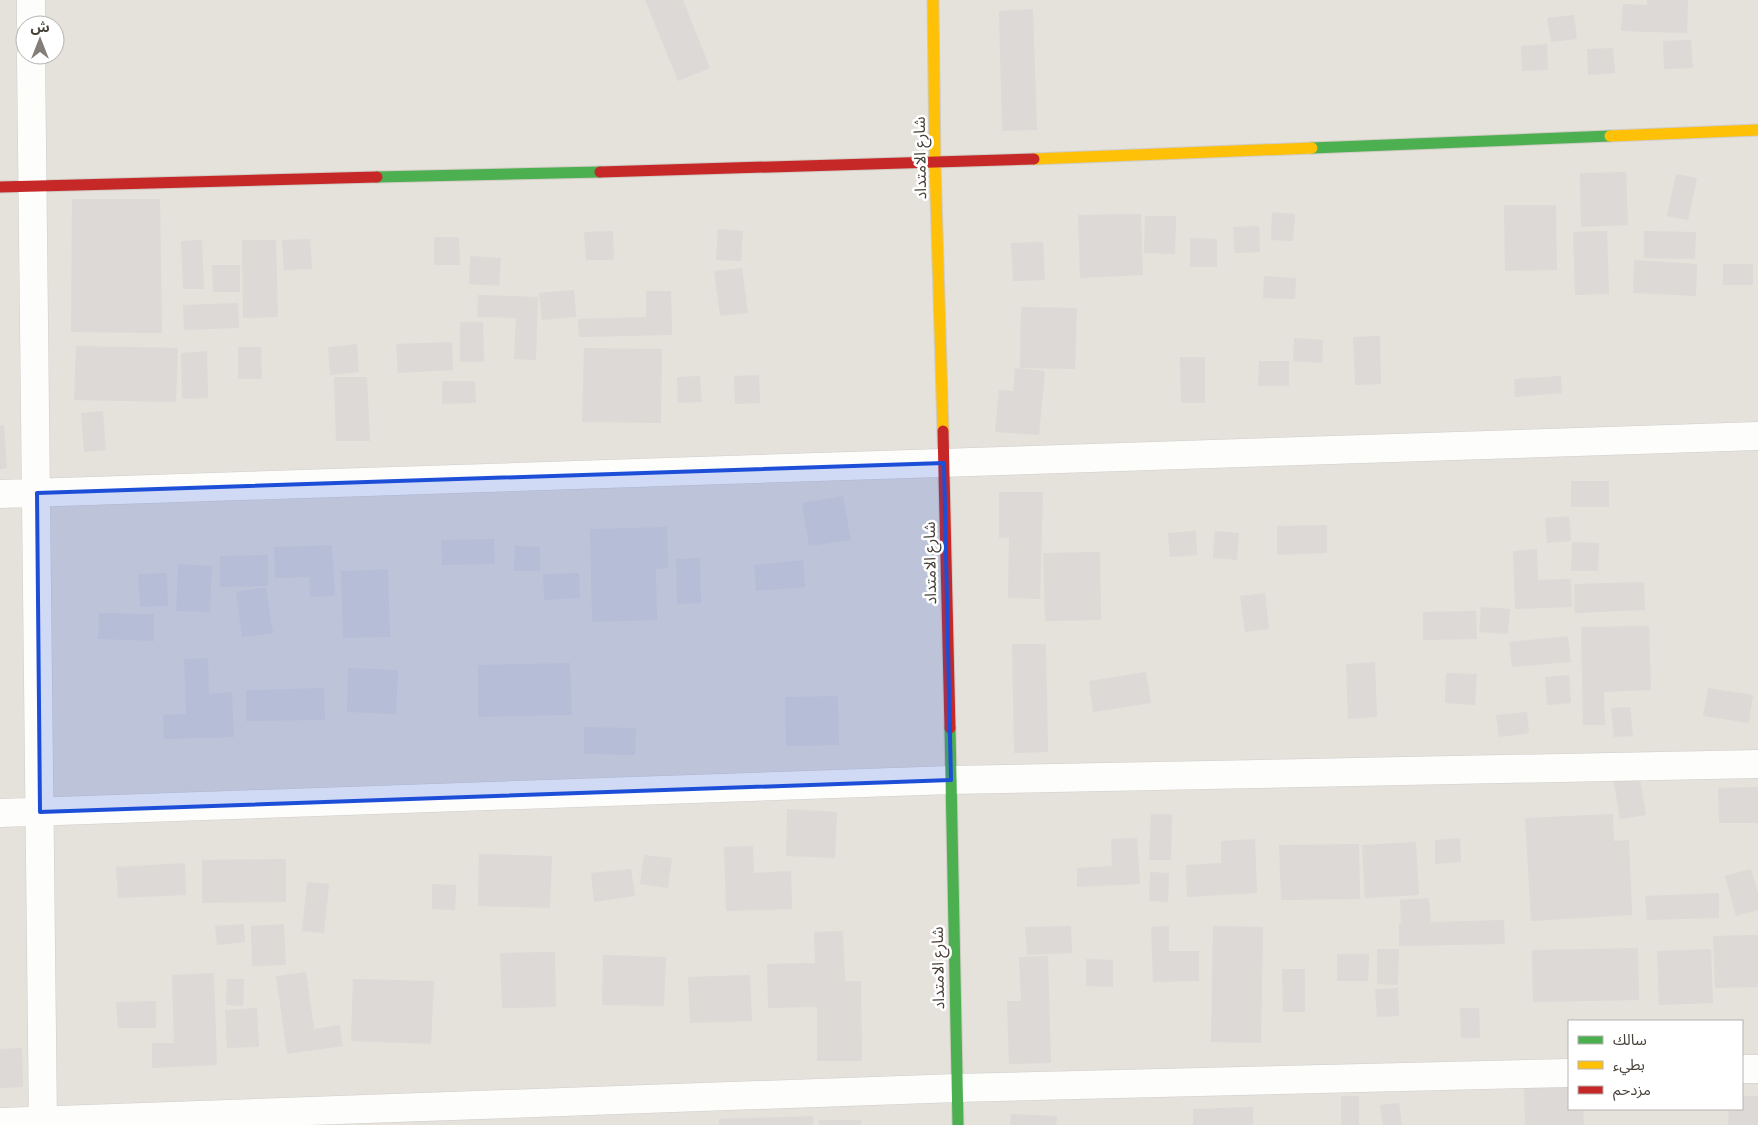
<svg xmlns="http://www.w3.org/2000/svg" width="1758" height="1125" font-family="'Fira Sans','Noto Sans Arabic',sans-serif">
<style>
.residential{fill:#e5e1db;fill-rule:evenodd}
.building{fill:#dcd9d6}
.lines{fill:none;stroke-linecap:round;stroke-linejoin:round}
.street-casing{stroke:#d0cecb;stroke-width:29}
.fast-casing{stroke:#d0ccc4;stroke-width:13}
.slow-casing{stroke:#d0ccc4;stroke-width:13}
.jam-casing{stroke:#d0ccc4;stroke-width:13}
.street{stroke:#fdfdfc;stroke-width:28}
.fast{stroke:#4caf50;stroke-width:11}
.slow{stroke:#ffc107;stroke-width:11}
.jam{stroke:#c62828;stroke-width:11}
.marked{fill:#1d4ed8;fill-opacity:0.2;stroke:#1d4ed8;stroke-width:4;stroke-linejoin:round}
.labels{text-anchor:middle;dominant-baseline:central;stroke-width:5;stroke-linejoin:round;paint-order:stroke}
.street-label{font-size:16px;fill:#484139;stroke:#fff}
</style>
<rect width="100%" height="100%" fill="#f2f0ed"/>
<path class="residential" d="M0 0H1758V1125H0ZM25 25H55V55H25ZM1569 1021H1742V1109H1569Z"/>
<path class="building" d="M645 0H683L710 68 678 81Z
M1647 0H1688L1687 33 1621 31 1623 4 1647 5Z
M1033 9 1037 130 1002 131 999 11Z
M1574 15 1577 39 1551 42 1547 18Z
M1691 40 1693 68 1664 69 1663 41Z
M1547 44 1548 70 1522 71 1521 46Z
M1613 48 1615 73 1588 75 1587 49Z
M1626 172 1628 225 1581 227 1580 173Z
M1676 174 1697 178 1688 220 1667 216Z
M72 199H160L162 333 71 332Z
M1504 205H1556L1557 270 1505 271Z
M1272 212 1295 214 1293 241 1271 240Z
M1141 214 1143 275 1080 278 1078 215Z
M1145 216H1176L1175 254 1144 253Z
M1259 226 1260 252 1235 253 1233 227Z
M718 229 743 231 741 261 716 260Z
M613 231 614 260H586L584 232Z
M1607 231 1609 294 1575 295 1573 232Z
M1644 231 1696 232 1695 259 1644 258Z
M434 237H459L460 265H434Z
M1190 238 1217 239V267H1190Z
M310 239 312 269 284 270 282 240Z
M202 240 204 289H183L181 241Z
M242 240H276L278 317 243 318Z
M1043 242 1045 280 1013 281 1011 243Z
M470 256 501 258 499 286 469 284Z
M1634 260 1697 264 1696 296 1633 293Z
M1723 264H1753V285H1723Z
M212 265H240V292H213Z
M742 268 748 313 720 316 714 271Z
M1264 276 1296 278 1295 299 1263 298Z
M574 290 576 317 542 320 539 293Z
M646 291H671L672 335 579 337 578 319 646 317Z
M478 295 538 297 536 360 514 359 516 318 477 317Z
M238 303 239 328 184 330 183 305Z
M1021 307 1077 308 1075 369 1020 368Z
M460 322H483L484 362H460Z
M1380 336 1381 384 1355 385 1353 337Z
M1294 338 1323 340 1322 363 1293 361Z
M452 342 453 370 398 373 396 344Z
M357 344 359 372 330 375 328 347Z
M76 346 178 348 176 402 74 400Z
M238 347H261L262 379H238Z
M584 348 662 349 661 423 582 422Z
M207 351 208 398 182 399 181 353Z
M1180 357H1205V403H1181Z
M1259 361H1289V386H1258Z
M1015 368 1045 371 1039 435 995 432 999 390 1013 391Z
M759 375 760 403 735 404 734 376Z
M700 376 702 402 678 403 677 377Z
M1561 376 1562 393 1515 397 1514 379Z
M334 377H367L370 441H336Z
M442 381H475L476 403 442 404Z
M103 411 106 450 84 452 81 413Z
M4 425 7 468 0 469V426Z
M1571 481H1609V507H1571Z
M999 492H1043L1040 599 1008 598 1009 538H999Z
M843 496 851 540 809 546 802 503Z
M1569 516 1571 541 1547 543 1545 518Z
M1327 525V553L1277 555V526Z
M667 527 668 568 656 569 657 620 592 622 590 529Z
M1196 531 1197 555 1170 557 1168 533Z
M1215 531 1239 533 1237 560 1213 558Z
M494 539 495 564 442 565 441 540Z
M1572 542 1599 543 1598 571H1571Z
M332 545 335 596 310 597 309 577 275 578 274 547Z
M515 546 540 547V571H514Z
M1537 549 1538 580 1571 579 1572 607 1515 609 1513 551Z
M1100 552 1101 620 1045 621 1043 553Z
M268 555V586L220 587V556Z
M700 558 701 603 677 604 676 559Z
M803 560 805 587 756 591 754 565Z
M178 564 212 566 210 612 176 611Z
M388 569 390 637 343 638 341 571Z
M167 573 168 606 140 607 138 574Z
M579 573 580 598 544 600 543 574Z
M1644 582 1645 610 1575 613 1574 584Z
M266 587 273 633 242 637 236 592Z
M1265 593 1269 629 1245 632 1240 596Z
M1481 607 1510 609 1508 634 1479 632Z
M1476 611 1477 639 1423 640V612Z
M99 613 154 614V641L98 639Z
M1649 626 1651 690 1604 692 1605 725H1583L1581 627Z
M1568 636 1571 662 1512 667 1509 642Z
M1012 644H1046L1048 752 1014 753Z
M208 658 209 694 232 692 234 737 164 739 163 715 186 714 184 659Z
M1375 662 1377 717 1348 719 1346 664Z
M570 663 572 715 478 717V665Z
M348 668 398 670 396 714 347 712Z
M1146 672 1151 703 1093 712 1089 681Z
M1446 673 1477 674 1475 705 1445 703Z
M1569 675 1571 703 1547 705 1545 677Z
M324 688 325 720 246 721V690Z
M1708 688 1753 695 1749 723 1703 716Z
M838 696 839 745 786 746 785 697Z
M1630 707 1633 736 1614 737 1611 708Z
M1527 712 1529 733 1499 737 1496 715Z
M584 727 636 728 635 755 584 754Z
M1639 772 1646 815 1620 819 1613 777Z
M1758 787V823H1719L1718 788Z
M787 809 837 812 835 858 786 856Z
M1151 814H1172L1171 860H1149Z
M1613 814 1614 841 1629 840 1632 915 1531 921 1525 818Z
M1137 838 1140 884 1077 887V868L1112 866 1111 839Z
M1460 838 1461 862 1435 864V840Z
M1255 839 1257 893 1187 897 1186 865 1221 863V841Z
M1416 842 1419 895 1365 898 1362 845Z
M1359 844 1360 899 1281 900 1279 845Z
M753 846 754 873 791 871 792 909 726 911 724 847Z
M479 854 552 856 550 908 478 906Z
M644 855 672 858 668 888 640 884Z
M286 859V902L202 903V860Z
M185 863 186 895 118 898 116 867Z
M631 869 635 896 594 902 591 873Z
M1751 869 1758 893V910L1736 916 1725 876Z
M1150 872 1169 873 1168 902 1149 901Z
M307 882 329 884 324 933 302 931Z
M432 884 456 885 455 910 432 909Z
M1719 893V918L1647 920 1645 896Z
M1429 898 1431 922 1504 920 1505 944 1399 946V923H1401L1400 900Z
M244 924 245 942 217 945 215 926Z
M284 924 286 965 252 966 251 926Z
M1071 926 1072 953 1027 955 1025 927Z
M1169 926V951H1199V981L1153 982 1151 927Z
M1213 926 1263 927 1261 1043 1211 1042Z
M843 931 845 981H861L862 1061H817V1007L768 1008 767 964 815 963 814 932Z
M1758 935V987L1715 988 1713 936Z
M1638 948 1639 1000 1533 1002 1532 950Z
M1377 949H1399L1398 985 1377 984Z
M1711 949 1713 1003 1659 1005 1657 951Z
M555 952 556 1007 502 1008 500 953Z
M1337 954H1369L1368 981H1337Z
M603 955 666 957 664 1006 602 1005Z
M1048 956 1051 1063 1009 1064 1007 1001H1021L1019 957Z
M1086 959 1113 960V987L1086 986Z
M1282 969H1305V1012H1283Z
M306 972 314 1029 340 1025 343 1046 287 1054 276 976Z
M214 973 217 1065 152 1068V1043H174L172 975Z
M750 975 752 1021 690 1023 688 977Z
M227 979H244L243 1006 226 1005Z
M353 979 434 981 431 1044 351 1041Z
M1398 988 1399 1016 1377 1017 1375 989Z
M156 1001V1028H118L116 1002Z
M257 1008 259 1047 227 1048 225 1010Z
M1460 1008H1479L1480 1038H1461Z
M22 1048 23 1087 0 1088V1049Z
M1569 1084V1109H1583L1584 1125H1525L1524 1085Z
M1341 1096H1359V1125H1341Z
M1742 1096H1758V1125H1728L1729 1109H1742Z
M1399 1103 1402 1125H1383L1380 1105Z
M1253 1107V1125H1193V1109Z
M1011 1114 1057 1116 1056 1125H1010Z
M813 1116V1125H719V1119Z
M819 1120H861V1125H819Z"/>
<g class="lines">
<g class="street-casing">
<path id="street" d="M31 0V25
M31 55 43 1125
M0 494 1758 436
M0 813 951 780 1758 764
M1742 1069H1758
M0 1122 957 1088 1569 1073"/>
</g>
<g class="fast-casing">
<path id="fast" d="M1312 148 1610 136
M377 177 600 172
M950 728 958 1125"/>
</g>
<g class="slow-casing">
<path id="slow" d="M933 0 935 163 943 431
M1610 136 1758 130
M1034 159 1312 148"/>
</g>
<g class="jam-casing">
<path id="jam" d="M600 172 1034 159
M0 187 377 177
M943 431 950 728"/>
</g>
<use href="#street" class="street"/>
<use href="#fast" class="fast"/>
<use href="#slow" class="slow"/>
<use href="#jam" class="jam"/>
</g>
<path class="marked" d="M944 463 951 780 40 812 37 493Z"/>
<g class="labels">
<g class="street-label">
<text transform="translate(920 158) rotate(-91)">شارع الامتداد</text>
<text transform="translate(930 563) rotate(-91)">شارع الامتداد</text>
<text transform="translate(938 968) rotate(-91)">شارع الامتداد</text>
</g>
</g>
<rect x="1568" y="1020" width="175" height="90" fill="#ffffff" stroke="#b6b3b0"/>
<rect x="1578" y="1036" width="25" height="8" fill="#4caf50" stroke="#b6b3b0"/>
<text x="1613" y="1045" font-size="15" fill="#484139">سالك</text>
<rect x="1578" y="1061" width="25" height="8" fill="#ffc107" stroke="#b6b3b0"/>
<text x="1613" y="1070" font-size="15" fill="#484139">بطيء</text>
<rect x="1578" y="1086" width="25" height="8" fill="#c62828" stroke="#b6b3b0"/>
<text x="1613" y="1095" font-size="15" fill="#484139">مزدحم</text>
<g transform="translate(40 40)"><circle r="24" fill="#ffffff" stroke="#b6b3b0"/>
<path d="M0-4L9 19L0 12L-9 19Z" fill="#847e78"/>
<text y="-8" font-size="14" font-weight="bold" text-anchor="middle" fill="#484139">ش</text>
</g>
</svg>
